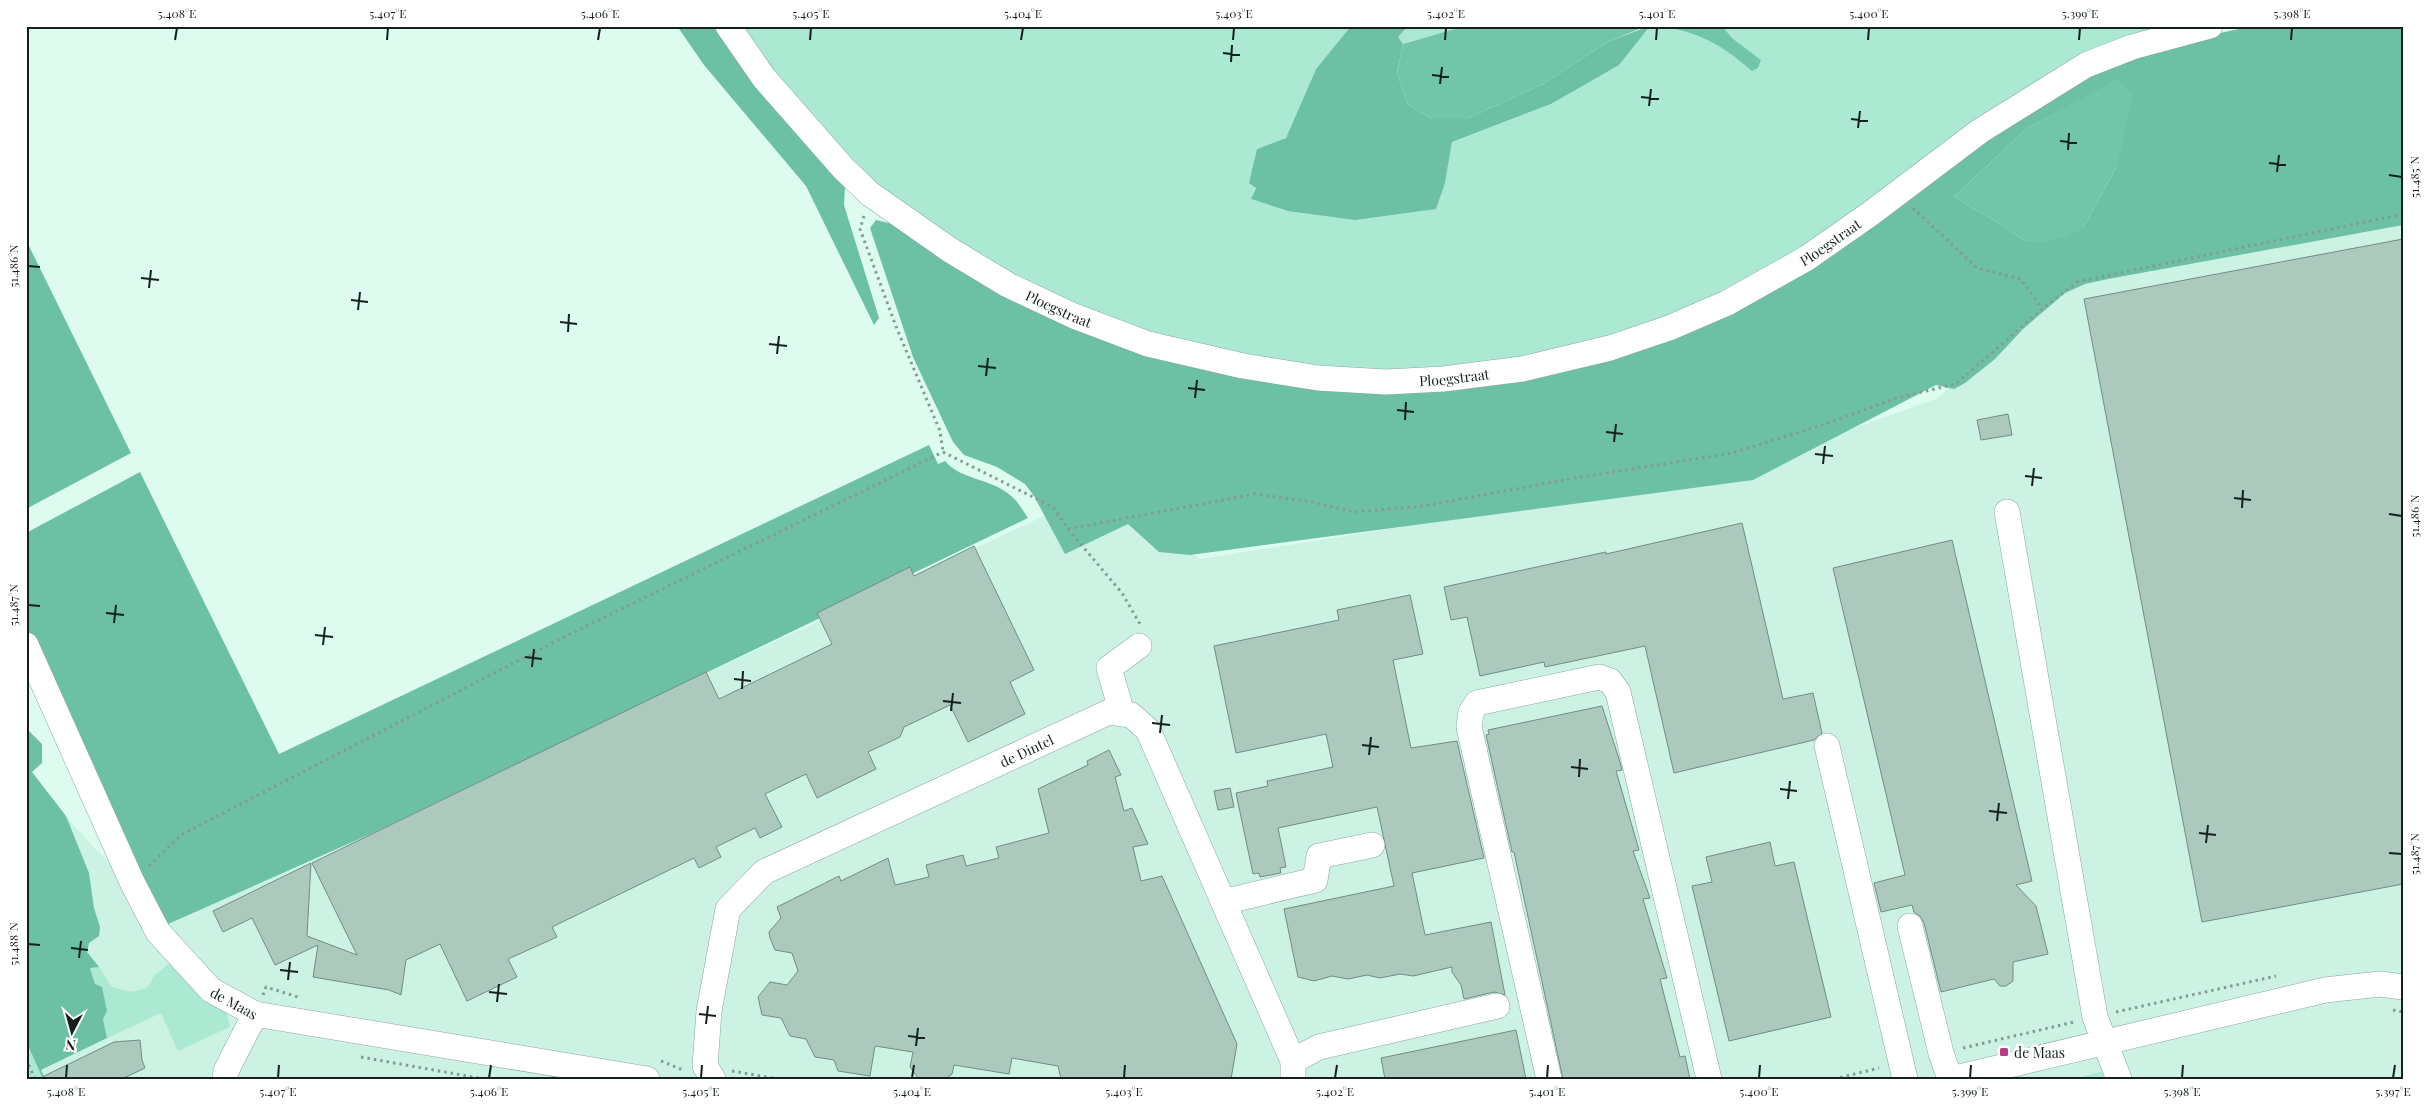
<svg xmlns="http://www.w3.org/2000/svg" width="2429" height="1105" font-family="'Playfair Display',serif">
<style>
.built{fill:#cbf2e3}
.green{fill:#ace9d2}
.forest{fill:#6cc0a3;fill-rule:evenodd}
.water{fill:#71c5a8}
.building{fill:#acc9be;stroke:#718d82}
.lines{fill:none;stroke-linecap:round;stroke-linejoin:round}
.minor-casing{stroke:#8ba79c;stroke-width:26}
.path{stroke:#859b92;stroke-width:3;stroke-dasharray:2.5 4;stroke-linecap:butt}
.minor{stroke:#fff;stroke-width:25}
.ticks{fill:none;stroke:#15201c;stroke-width:2}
.poi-dot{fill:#bb3a84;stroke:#fff;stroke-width:2}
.labels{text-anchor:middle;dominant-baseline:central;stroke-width:5;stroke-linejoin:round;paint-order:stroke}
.street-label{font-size:14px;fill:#15201c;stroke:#fff}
.poi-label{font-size:14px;fill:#15201c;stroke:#fff;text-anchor:start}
.neatline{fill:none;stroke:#15201c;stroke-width:2}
.ticks-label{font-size:12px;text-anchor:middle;fill:#15201c}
</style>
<rect width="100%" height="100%" fill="#ddfcef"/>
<path class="built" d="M2403 199V1079H26L65 816 167 925 1057 510 1140 519 1200 559 1716 477 1936 399 2075 278Z"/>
<path class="green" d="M737 26H1351L1316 69 1286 138 1257 149 1256 187 1251 199 1288 211 1445 183 1452 142 1551 104 1618 65 1650 26C1692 26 1721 45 1752 70L1761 60 1732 38 1722 26H2175L1867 207 1724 298 1608 342 1441 372 1319 371 1151 338 1078 308 954 243 853 166Z
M1408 26H1465L1403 44 1397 37Z
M170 963 226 1011 230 1027 178 1051 161 1013 107 1038 103 1019 107 1011 102 988 95 984 90 968 99 967 112 987 131 992 147 988 155 975Z
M26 1041 43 1079H26Z
M2103 1071V1079H2074Z"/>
<path class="forest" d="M677 26H720L845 186 844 205 879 318 874 325 806 186 704 65Z
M1351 26H1408L1398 37 1403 44 1397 73 1408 105 1432 119H1466L1543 84 1609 41 1650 26 1619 65 1551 104 1452 142 1445 183 1436 209 1355 220 1288 211 1251 199 1256 188 1249 183 1257 149 1286 138 1316 69Z
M2253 26H2403V225L2108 279 2085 284 2065 293 2023 329 1995 359 1965 383 1954 389 1936 385 1753 480 1190 555 1159 552 1128 524 1065 554 1034 496 1025 484 997 467 964 455 953 442 913 357 870 228 876 220 897 225 1004 293 1317 388 1673 337 2018 118 2107 67 2192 39ZM2118 80 2117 166 2083 228 2025 241 2004 226 1954 197 2027 128Z
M26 240 131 453 26 509Z
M929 445 938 464 945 461C962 481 992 478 1011 496 1018 501 1023 511 1028 518L377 831 166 925 70 732 26 631V533L140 472 279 754Z
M26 728 42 744V763L32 772 66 816 89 873 94 908 100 927 99 936 89 943 87 952 99 967 90 968 95 984 102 987 107 1011 103 1019 107 1038 41 1070 45 1079H43L26 1041Z"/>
<path class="water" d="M1465 26 1527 28 1532 26H1647L1609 41 1543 84 1466 119H1432L1408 105 1397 73 1403 44Z
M1661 26H1722L1732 38 1761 60 1758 68 1752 71C1722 45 1701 33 1661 26Z
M2118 79 2133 95 2117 166 2083 228 2068 237 2047 242 2025 241 2004 226 1954 197 2027 128Z"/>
<path class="building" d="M2403 239V884L2202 922 2084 299Z
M2008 414 2012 435 1981 440 1977 420Z
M1742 523 1783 699 1813 693 1822 733 1814 740 1674 773 1645 646 1545 667 1544 662 1480 676 1467 617 1451 620 1444 587 1606 552V554Z
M1952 540 2032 881 2016 885 2036 906 2048 954 2013 962V981L2006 986H2000L1994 979 1941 992 1924 923 1920 916 1914 912 1912 905 1881 912 1874 883 1905 875 1833 568Z
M974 546 1034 670 1010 682 1025 714 968 742 950 705 904 727 900 737 868 752 876 769 817 798 806 774 765 794 782 827 760 838 755 828 716 847 721 857 699 868 694 858 552 927 557 937 508 959 517 977 467 1001 440 944 406 960 401 995 389 990 313 977 318 945 275 965 252 918 223 932 213 911 311 863 307 936 357 955 312 863 706 672 719 699 832 644 817 613 910 567 914 576Z
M1410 595 1423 654 1393 660 1411 748 1457 741 1484 858 1412 873 1425 935 1491 922 1505 995 1494 992 1464 999 1461 985 1452 972V967L1413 976 1400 974 1380 978 1367 975 1348 979 1332 976 1314 981 1298 977 1284 909 1394 886 1377 807 1278 828 1286 867 1280 868 1281 873 1260 877 1259 873 1253 874 1236 793 1268 786 1267 781 1333 767 1326 734 1236 753 1214 646 1339 620 1337 610Z
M1602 706 1619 759 1622 770 1616 771 1639 850 1633 851 1650 898 1643 899 1667 978 1660 979 1680 1057 1685 1056 1690 1079H1563L1514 852H1512L1486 735 1489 734 1488 730Z
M1109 750 1121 775 1115 777 1124 811 1132 808 1148 844 1133 847 1141 881 1162 876 1237 1044 1231 1079H1061L1058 1066 1012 1058 1009 1074 954 1065 952 1074 945 1079H919L910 1067 913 1052 875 1046 870 1076 838 1071 834 1060 815 1057 806 1039 790 1036 781 1018 762 1015 758 997 770 982 787 985 798 971 792 953 775 950 770 938 769 932 781 918 777 907 839 876 841 881 888 858 895 885 929 877 926 865 944 860 963 855 966 866 999 858 996 847 1049 833 1038 789 1088 765 1087 761Z
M1230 788 1234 807 1218 810 1214 791Z
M1770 842 1775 866 1794 862 1831 1017 1729 1041 1692 886 1712 882 1706 857Z
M1516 1030 1526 1079H1385L1381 1058Z
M140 1040 142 1060 145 1068 122 1079H38L114 1042Z"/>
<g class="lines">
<g class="minor-casing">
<g id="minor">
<path id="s1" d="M728 26 764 78 843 168 870 194 950 250 1008 285 1074 316 1148 344 1243 366 1318 378 1386 382 1443 379 1522 369 1610 348 1669 328 1727 303 1807 258 1870 214 1980 131 2086 65 2132 47 2210 26"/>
<path d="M2007 512 2095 1017 2119 1079"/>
<path id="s2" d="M26 645 132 882 158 932 211 990 255 1014 647 1079"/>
<path d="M1122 713 1109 668 1139 646"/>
<path d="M1827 746 1905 1079"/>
<path d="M1223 902 1315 880 1319 856 1372 845"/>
<path d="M1910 926 1941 1053 1950 1079"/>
<path d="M1293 1061 1319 1047 1497 1006"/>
<path d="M225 1079 226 1071 255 1014"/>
<path id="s3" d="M713 1079 705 1066 709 1011 728 909 764 872 1109 712 1131 715 1148 730 1293 1061V1079"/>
<path d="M1549 1079 1469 727 1471 712 1477 703 1599 677 1610 681 1618 692 1709 1079"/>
<path d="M1951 1079 2325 990 2380 984 2403 987"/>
</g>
</g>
<path class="path" d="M1913 208 1977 268 2021 279 2042 309
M864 216 860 229 897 329 940 431 943 452
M943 452 1053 507 1068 529 1122 593 1140 624
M1068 529 1255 494 1313 502 1354 512 1424 506 1569 479 1732 453 1819 426 1900 397 1956 384 2042 309 2077 282 2403 214
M149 866 181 835 560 639 943 452
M263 995 266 987 298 997
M2393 1010 2403 1012
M2116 1012 2276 976
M1963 1048 2074 1022
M361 1057 484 1079
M26 1059 35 1079
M661 1061 683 1070
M732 1071 778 1079
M1834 1079 1879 1068"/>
<use href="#minor" class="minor"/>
</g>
<path class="ticks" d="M175 40 177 28M387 40 388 28M598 40 600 28M810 40 811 28M1021 40 1023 28M1233 40 1234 28M1445 40 1446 28M1656 40 1657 28M1868 40 1869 28M2079 40 2080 28M2291 40 2292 28M1223 53 1240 55M1231 62 1232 45M1432 75 1449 77M1440 84 1442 67M1641 97 1659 99M1649 106 1651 89M1851 119 1868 121M1858 128 1860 111M2060 141 2077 143M2068 150 2069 133M2269 163 2286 165M2277 172 2279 155M2389 175 2402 177M28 266 40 267M141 278 159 280M149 288 151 270M351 300 368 302M358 310 360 292M560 322 577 324M568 332 569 314M769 344 787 346M777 354 779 336M978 366 996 368M986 376 988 358M1188 388 1205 390M1195 398 1197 380M1397 410 1414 412M1405 420 1406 402M1606 432 1623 434M1614 442 1616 424M1815 454 1833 456M1823 464 1825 446M2025 476 2042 478M2032 486 2034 468M2234 498 2251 500M2242 508 2243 490M2389 514 2402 516M28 605 40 606M106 613 124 615M114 623 116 605M315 635 333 637M323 645 325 627M525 657 542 659M532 667 534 649M734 679 751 681M742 689 743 671M943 701 961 703M951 711 953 693M1152 723 1170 725M1160 733 1162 715M1362 745 1379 747M1369 755 1371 737M1571 767 1588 769M1579 777 1580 759M1780 789 1797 791M1788 799 1790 781M1989 811 2007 813M1997 821 1999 803M2199 833 2216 835M2206 843 2208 825M2389 853 2402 854M28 944 40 945M71 948 88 950M79 958 81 941M280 970 298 972M288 980 290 962M489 992 507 994M497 1002 499 984M699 1014 716 1016M706 1024 708 1006M908 1036 925 1038M916 1046 918 1028M66 1078 67 1065M278 1078 279 1065M489 1078 491 1065M701 1078 702 1065M912 1078 914 1065M1124 1078 1125 1065M1335 1078 1337 1065M1547 1078 1548 1065M1759 1078 1760 1065M1970 1078 1971 1065M2182 1078 2183 1065M2393 1078 2395 1065"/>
<rect class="poi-dot" x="1999" y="1047" width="10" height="10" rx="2.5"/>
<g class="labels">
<g class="street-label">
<text stroke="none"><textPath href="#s1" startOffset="1252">Ploegstraat</textPath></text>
<text stroke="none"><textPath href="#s1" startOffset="442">Ploegstraat</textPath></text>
<text stroke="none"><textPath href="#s1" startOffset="848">Ploegstraat</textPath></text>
<text stroke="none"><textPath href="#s3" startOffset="515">de Dintel</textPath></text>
<text stroke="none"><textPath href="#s2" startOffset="421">de Maas</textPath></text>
</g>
<g class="poi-label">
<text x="2014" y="1052">de Maas</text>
</g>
</g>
<rect width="2429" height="1105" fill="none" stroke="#ffffff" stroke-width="55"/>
<g transform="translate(72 1032) rotate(186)" stroke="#ffffff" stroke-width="4" paint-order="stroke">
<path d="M0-4L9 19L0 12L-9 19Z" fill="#15201c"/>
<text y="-8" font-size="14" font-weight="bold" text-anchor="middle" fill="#15201c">N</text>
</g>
<rect x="28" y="28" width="2374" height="1050" class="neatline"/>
<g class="ticks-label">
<text x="177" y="18">5.408°E</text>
<text x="388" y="18">5.407°E</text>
<text x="600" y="18">5.406°E</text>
<text x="811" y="18">5.405°E</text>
<text x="1023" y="18">5.404°E</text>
<text x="1234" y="18">5.403°E</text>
<text x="1446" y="18">5.402°E</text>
<text x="1657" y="18">5.401°E</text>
<text x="1869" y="18">5.400°E</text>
<text x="2080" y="18">5.399°E</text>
<text x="2292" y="18">5.398°E</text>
<text transform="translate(2415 177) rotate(-90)" y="4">51.485°N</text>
<text transform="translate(14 266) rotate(-90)" y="4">51.486°N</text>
<text transform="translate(2415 516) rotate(-90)" y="4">51.486°N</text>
<text transform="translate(14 605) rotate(-90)" y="4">51.487°N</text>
<text transform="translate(2415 854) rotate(-90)" y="4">51.487°N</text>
<text transform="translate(14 944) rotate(-90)" y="4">51.488°N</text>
<text x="66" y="1096">5.408°E</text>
<text x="278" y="1096">5.407°E</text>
<text x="489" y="1096">5.406°E</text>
<text x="701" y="1096">5.405°E</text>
<text x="912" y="1096">5.404°E</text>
<text x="1124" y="1096">5.403°E</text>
<text x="1335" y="1096">5.402°E</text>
<text x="1547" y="1096">5.401°E</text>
<text x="1759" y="1096">5.400°E</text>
<text x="1970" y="1096">5.399°E</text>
<text x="2182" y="1096">5.398°E</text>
<text x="2393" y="1096">5.397°E</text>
</g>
</svg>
